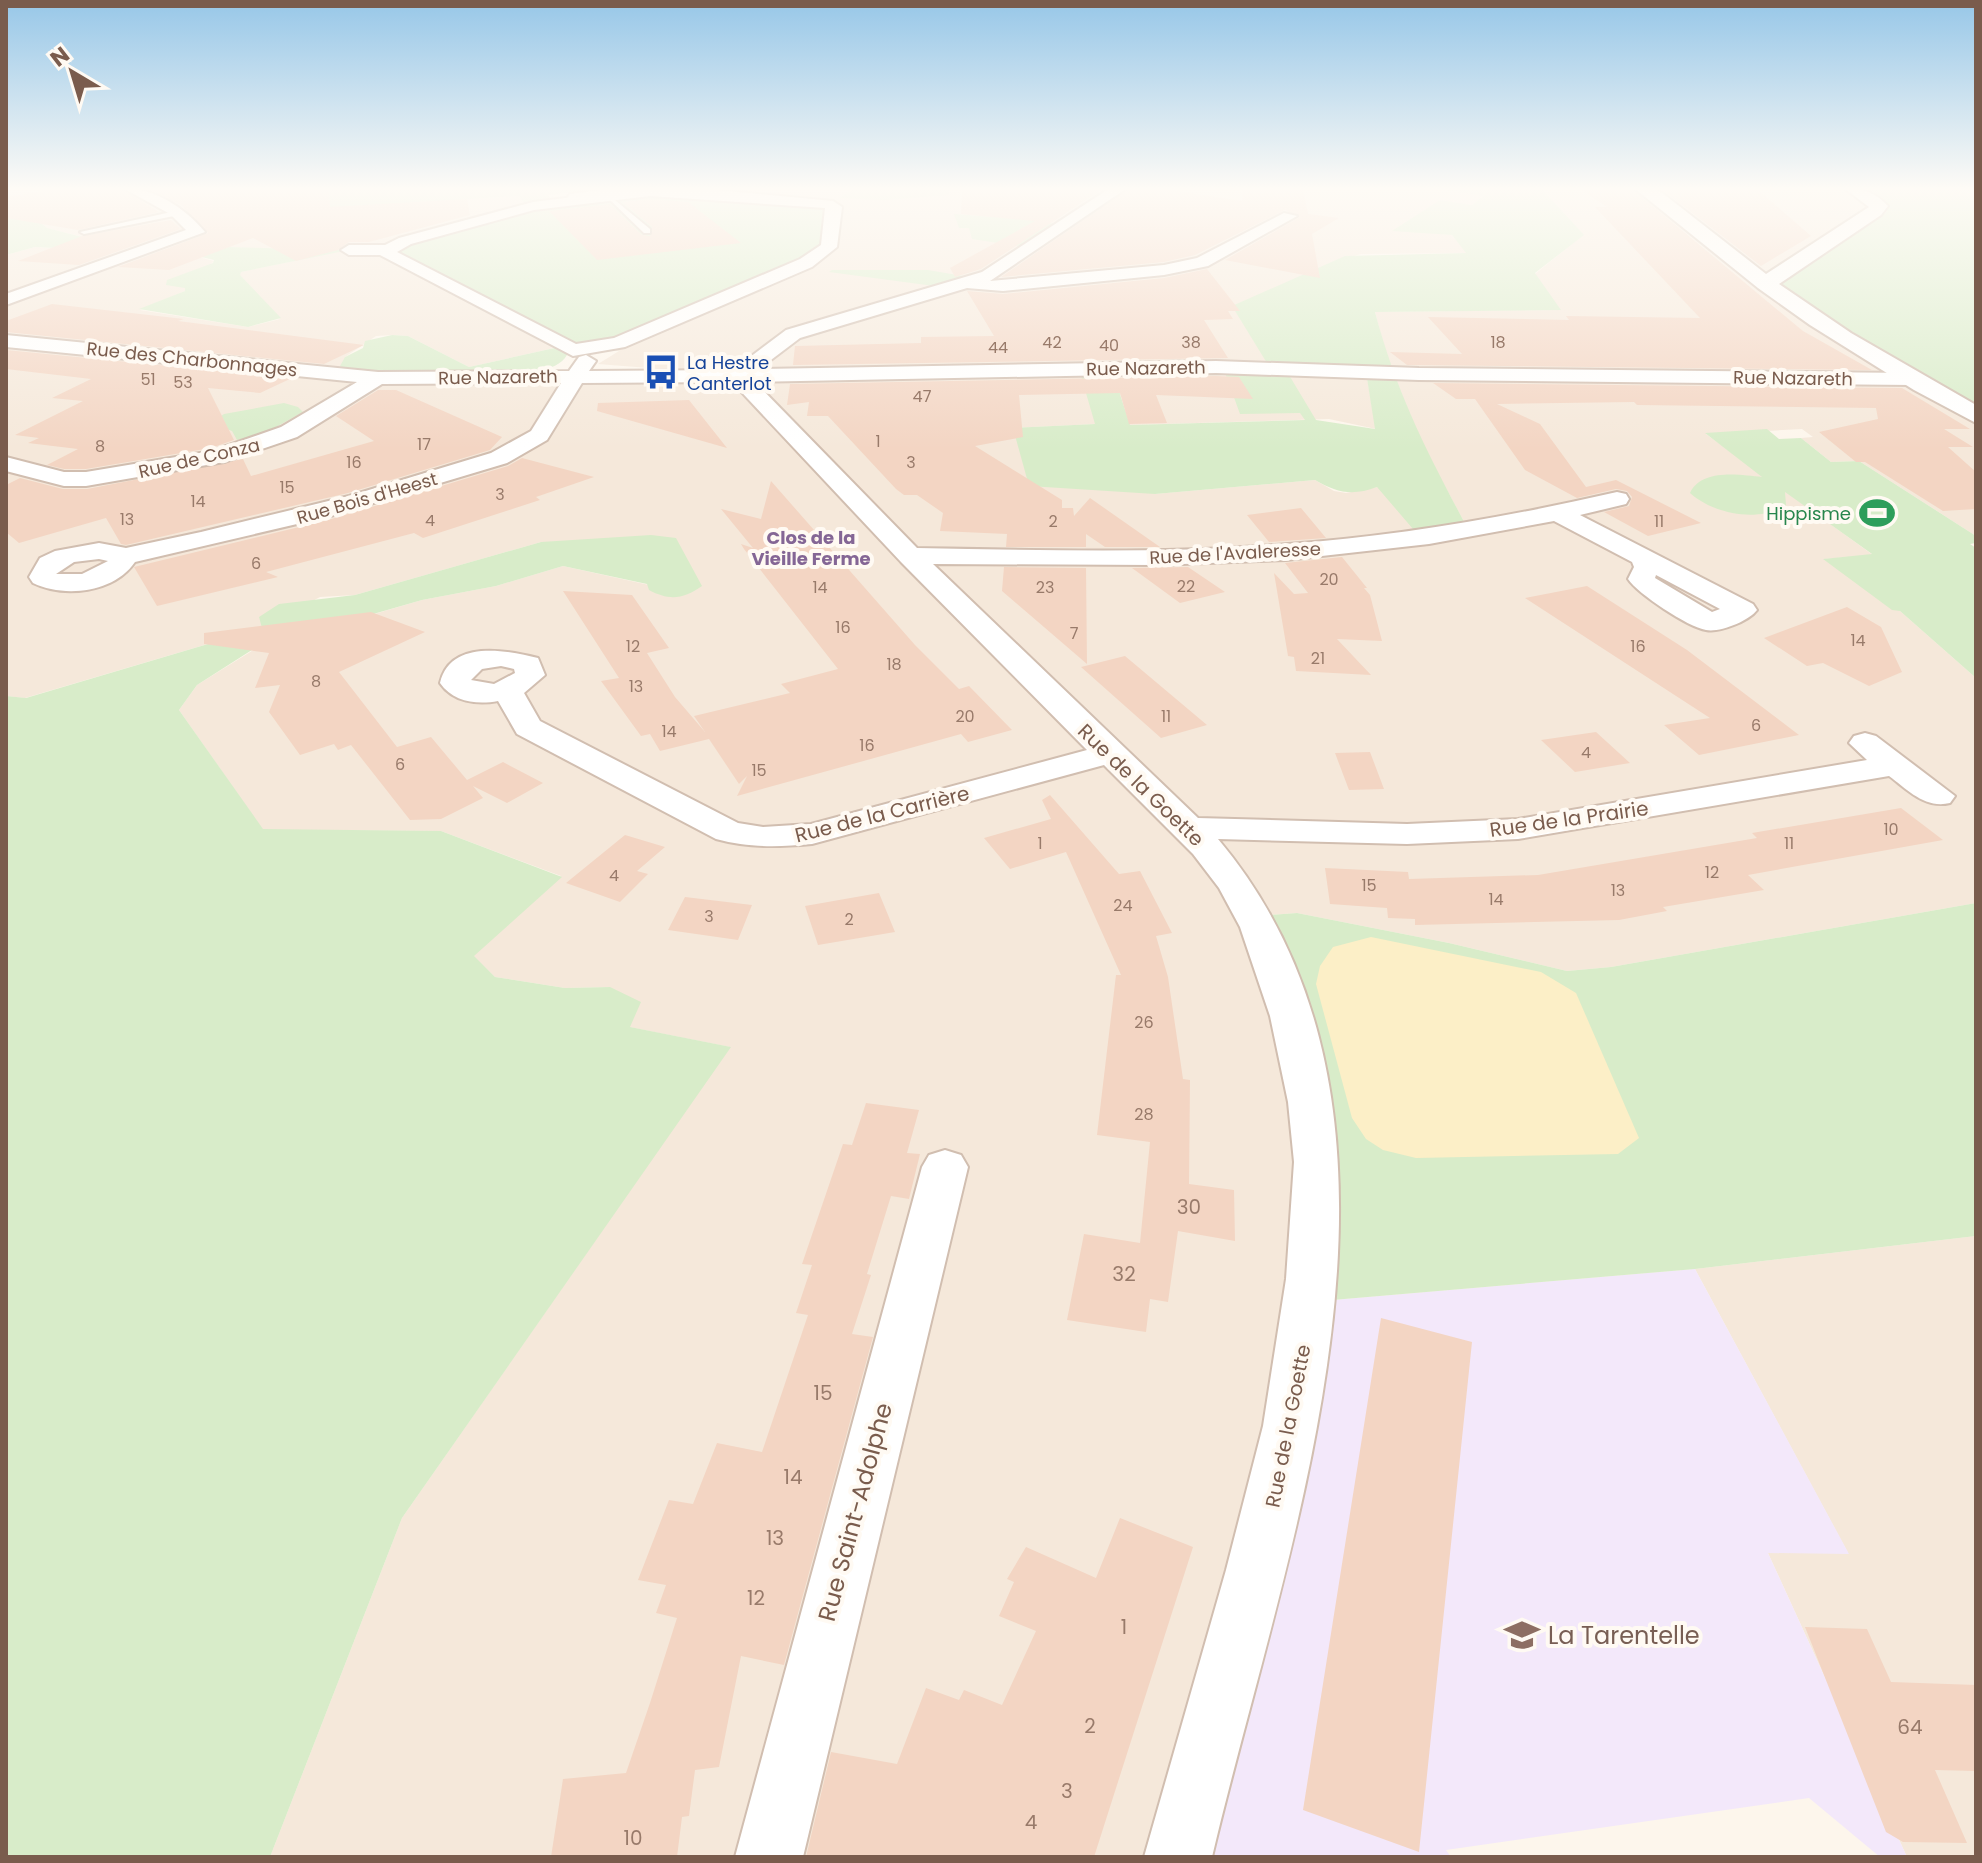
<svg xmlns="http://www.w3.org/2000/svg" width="1982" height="1863" font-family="Poppins,sans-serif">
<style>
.residential{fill:#f5e8da;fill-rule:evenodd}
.education{fill:#f3e8fa}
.green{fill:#d8ecc9;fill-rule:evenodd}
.sand{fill:#fcefc7}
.building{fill:#f3d5c3}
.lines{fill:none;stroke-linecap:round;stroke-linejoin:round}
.service-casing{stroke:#d1beb0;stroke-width:4}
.minor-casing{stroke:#d1beb0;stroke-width:4}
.tertiary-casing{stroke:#d1beb0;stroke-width:4}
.service{fill:#fff;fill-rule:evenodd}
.minor{fill:#fff;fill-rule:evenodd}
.tertiary{fill:#fff;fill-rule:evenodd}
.labels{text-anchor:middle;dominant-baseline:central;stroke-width:8;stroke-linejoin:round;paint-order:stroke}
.number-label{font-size:16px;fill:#987a6a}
.far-street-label{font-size:18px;fill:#7a5c4d;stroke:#fffaf3}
.far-transit-label{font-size:18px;fill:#164399;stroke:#fffaf3;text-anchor:start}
.far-leisure-label{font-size:18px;fill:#27864d;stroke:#fffaf3;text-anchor:end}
.far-neighbourhood-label{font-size:18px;font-weight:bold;fill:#846695;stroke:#fffaf3}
.street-label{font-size:20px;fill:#7a5c4d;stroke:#fffaf3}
.near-number-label{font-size:20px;fill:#987a6a}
.near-street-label{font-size:24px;fill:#7a5c4d;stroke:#fffaf3}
.near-education-label{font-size:24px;fill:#785e54;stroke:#fffaf3;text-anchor:start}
</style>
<rect width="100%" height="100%" fill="#fdf6ec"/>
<path class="residential" d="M6 188H211L300 210 520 196 524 203 666 188H855L840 197 949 195V188H1435L1484 195 1472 205 1439 200 1422 232 1452 235 1467 253 1361 254 1337 261 1366 372 1376 429 1329 419 1129 425 1121 395 1095 424 1013 428 1155 494 1315 480 1334 491 1346 493 1377 487 1468 529 1415 431 1391 373 1375 312 1560 310 1535 274 1583 235 1542 188H1859L1888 208 1887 213 1778 285 1976 415V536L1859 461 1831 462 1801 438 1813 437 1802 429 1706 434 1873 555 1824 559 1900 611 1976 678V903L1611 967 1567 971 1449 943 1297 913 1255 916 1317 1193 1178 1857H270L402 1518 730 1047 629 1027 610 987 565 988 495 977 473 956 561 876 441 831 263 830 179 710 197 685 255 649 422 600 496 586 563 566 690 594 541 542 355 595 320 597 262 628 25 698 6 696V255L35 247 95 250 121 246 46 228 6 212ZM202 232 209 247 346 250 241 272 239 275 280 319 248 327 140 310 185 291 214 261 168 249 132 255ZM392 335 408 336 469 367 568 345 619 351 598 364 700 372 394 374 345 357 376 336Z
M1976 1236V1857H1907L1768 1553H1848L1695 1269Z"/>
<path class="education" d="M1695 1269 1849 1554 1768 1553 1907 1857H1880L1809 1798 1446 1850 1451 1857H1178L1309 1302Z"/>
<path class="green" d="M302 188H606L548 195 553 201 524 203 519 196 299 210Z
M855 188H949V195L884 200 839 198Z
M1435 188H1541L1584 235 1535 273 1561 310 1375 312C1397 395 1428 454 1468 529L1419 536 1377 487C1353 496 1337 493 1315 480L1155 494 1029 486 1013 428 1095 424 1079 369H1112L1130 425 1305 420 1300 413 1240 414 1223 367 1270 368 1232 306 1345 256 1466 253 1452 235 1392 231 1440 200 1472 205 1483 196ZM1286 370 1366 372 1375 429 1316 420Z
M1859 188H1976V407L1839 327 1778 285 1886 213 1888 208Z
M661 192 829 204 826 252 591 353 388 248 519 210Z
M1002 207 1053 224 1048 228 1060 229 1032 248 972 239 969 228H959L954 214 993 217Z
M6 212 41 223 47 228 110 244 95 250 35 247 6 255Z
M188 246 349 250 241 272 240 275 281 318 248 327 139 309 185 291V288L166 285 167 280 213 263 214 260 168 249Z
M832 270H928L963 276 934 286 829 272Z
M392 335 408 336 469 367 559 347 567 355C561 365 551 368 541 370 513 377 361 378 340 366L345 357 363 348 365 341Z
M284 403 298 407 303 412 267 432 237 440 232 431 211 423 224 414Z
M1767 429 1779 439 1801 438 1831 462 1859 461 1976 536V543L1970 544 1976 548V678L1900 611 1892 610 1823 559 1872 554 1785 492 1786 505C1759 523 1713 514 1690 493 1702 468 1740 475 1762 477L1705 433Z
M651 535 676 538 702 586C684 599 669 601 649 590L647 584 563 566 496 586 422 600 255 648 197 685 179 710 263 829 441 831 562 877 474 956 495 977 565 988 610 987 641 1002 630 1027 731 1047 402 1518 270 1857H6V696L26 698 262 628 259 617 279 604 355 595 541 542Z
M1976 903V1236L1695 1269 1309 1302 1317 1193 1255 916 1297 913 1449 943 1567 971 1611 967Z"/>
<path class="sand" d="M1371 937 1541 972 1576 993 1639 1138 1618 1154 1416 1158 1383 1150 1366 1139 1352 1118 1316 984 1320 966 1333 947Z"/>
<path class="building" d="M61 188H120L159 212 78 230 6 218V197Z
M145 188H329L330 207 467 199 470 215 369 242H349L338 250 296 261 253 238 169 270 118 267 208 233 181 205Z
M962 188H1104L981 269 955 277 950 268 1035 221 961 214Z
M1130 188H1158L1242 201 1243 188H1303L1308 214 1339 218 1312 234 1320 278 1225 260 1300 217 1285 210 1195 255 1164 262 1001 277Z
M1579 188H1631L1803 331 1872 370 1407 365 1390 352 1462 354 1428 317 1569 320 1566 316 1700 318 1595 207H1607Z
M1660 188H1756L1811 236 1761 266Z
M650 199 688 202 741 243 597 260 549 211 610 204 642 235 650 236 652 227 622 202Z
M171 220 181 229 79 265 18 261 82 236Z
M1207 269 1240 311H1228L1233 319 1204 320 1228 358 793 365 795 346 921 343V337L994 336 967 291 1003 294 1164 278Z
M52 304 184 319 178 321 364 345 324 364 6 332V321Z
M6 350 292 378 260 393 208 388 234 440 211 448 86 469H64L47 465 78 449 28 443 39 438 15 435 83 401 52 398 91 379 6 369Z
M1216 376 1239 377 1253 399 1156 395 1167 423 1129 424 1120 393 1019 395 1023 437 975 446 1062 500V508H1073L1074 516 1090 498 1160 547H1105L1086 534V547H1006L1007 534 940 531 943 513 917 495H904L896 489 828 416H807L809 402 787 405 790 384Z
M1433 383 1902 388 1970 429H1944L1973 447H1948L1976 472V509L1943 511 1865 462H1856L1819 432 1878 419 1876 408 1637 405 1634 402 1497 404 1540 424 1586 487 1616 480 1701 523 1648 536 1604 512 1629 506 1632 497 1627 491 1616 489 1577 498 1525 470 1475 399H1456Z
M378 390H396L502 437 490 450 348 493 126 545 121 544 106 518 19 543 6 532V485L20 478 63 489H87L243 459 251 476 374 441 336 416Z
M689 400 727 448 597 411 598 403Z
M522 458 594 477 536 497 540 500 423 538 414 533 266 572 278 577 157 606 134 567 328 520 508 466Z
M771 481 915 645 959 689 969 686 1012 730 968 742 961 734 737 796 747 776 739 784 709 739 660 751 650 734 641 736 601 681 619 678 563 591 632 595 669 648 647 653 675 697 705 732 694 716 790 693 781 684 838 669 744 549 741 544 753 548 721 509 761 519Z
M1301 508 1326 538 1269 542 1247 515Z
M1342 557 1367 588H1364L1370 595 1382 641 1337 639 1371 675 1296 671 1294 657 1288 656 1274 573 1294 594 1308 593 1285 563Z
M1004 567 1086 568 1087 664 1002 591Z
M1188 567 1225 592 1180 603 1132 568Z
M1587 586 1687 650 1799 735 1699 755 1664 725 1710 718 1525 598Z
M1847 607 1881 627 1902 672 1869 686 1823 663 1807 666 1764 638Z
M371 612 425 632 339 672 397 747 431 737 467 780 503 762 543 783 507 803 473 786 483 798 441 819 410 820 351 745 338 750 334 744 300 755 269 712 280 685 255 688 269 653 204 644V633Z
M1125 656 1207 725 1161 738 1081 667Z
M1596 732 1630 763 1575 772 1541 740Z
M1370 752 1384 789 1349 790 1335 753Z
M1050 795 1119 874 1140 871 1172 933 1156 936 1168 977 1183 1079 1190 1080 1189 1184 1234 1190 1235 1241 1178 1231 1168 1302 1150 1299 1146 1332 1067 1320 1084 1234 1140 1243 1150 1142 1097 1135 1116 975H1121L1066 852 1010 869 984 838 1051 819 1042 800Z
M1901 808 1943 840 1748 875 1764 890 1663 907 1667 911 1619 920 1415 925V919L1388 918 1387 908 1330 904 1325 868 1408 872 1409 879 1538 875 1757 838 1752 833Z
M625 835 665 847 637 871 648 874 620 902 566 883Z
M879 893 895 932 818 945 805 906Z
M685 897 752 905 738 940 668 930Z
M866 1103 919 1110 907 1153 920 1154 909 1199 891 1196 867 1274 871 1275 852 1334 873 1337 784 1665 741 1656 719 1767 695 1770 689 1816 682 1817 677 1857H551L563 1779 626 1773 650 1703 677 1618 656 1613 666 1585 638 1580 669 1500 693 1504 717 1443 762 1452 808 1315 796 1313 812 1265 802 1264 843 1144 852 1145Z
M1381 1318 1472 1342 1419 1852 1303 1810Z
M1120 1518 1193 1547 1094 1857H806L831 1752 897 1764 926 1688 959 1700 964 1690 1002 1705 1036 1631 999 1616 1014 1582 1007 1579 1026 1547 1096 1578Z
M1805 1627 1867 1629 1891 1682 1976 1685V1771L1935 1770 1967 1843 1903 1842 1886 1832Z"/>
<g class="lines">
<g class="service-casing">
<path id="service" d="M616 188H651L665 192 662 194 637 190 575 197 571 202 565 201 570 194Z
M606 196H610L650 229V233H644Z
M176 211 179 215 84 234 80 232Z"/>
</g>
<g class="minor-casing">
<path id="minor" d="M123 188C155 188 185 208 205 232L6 305V294L186 230 170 214Z
M646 188H695L833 201 842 207 837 247 812 267 625 347 573 356 380 255H349L341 250 349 245H385L399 238 533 202ZM650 196 825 208 821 245 800 259 614 338 576 344 397 252 411 244 534 210Z
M1110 188H1127L990 281 1164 265 1197 258 1284 213 1297 216 1208 266 1164 275 1003 291 967 288 800 338 759 369 1216 361 1419 368 1913 373 1923 379 1913 385 1419 380 1216 373 755 382 917 548C1041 550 1165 554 1288 544 1399 536 1508 517 1617 492L1626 494 1629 499 1626 504 1580 515 1753 604 1757 610C1749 621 1719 633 1706 630 1688 627 1638 594 1628 579L1634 567 1632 562 1554 521 1429 544 1286 560 1156 565 933 564 1198 818 1407 824 1518 819 1867 760 1849 743 1854 736 1865 733 1876 736 1955 796 1950 803C1925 809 1908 790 1889 776L1518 839 1407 844 1218 839C1454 1120 1285 1545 1212 1857H1144L1226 1570 1263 1426 1286 1279 1294 1162 1288 1102 1270 1016 1240 927 1219 888 1193 854 1104 765 812 844C778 847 749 848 716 839L517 734 498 701C477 705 453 702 440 683 450 639 507 650 538 658L545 675 524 693 540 721 738 823 763 827 811 824 1087 750 901 562 732 382 582 383 547 440 507 463 327 517 135 562C114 593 64 598 33 583L29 577 40 558 55 551 99 543 126 548 201 532 349 496 491 453 531 431 561 383 382 384 297 437 224 462 86 486H64L6 471V457L64 472H86L212 451 281 427 357 382 6 347V335L378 372 569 371 579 357 586 355 596 361 589 371 733 370 786 330 982 272ZM99 559 108 561 82 574H56L74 562ZM1656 575 1720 609 1712 612 1655 578ZM501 666 514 669 515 673 494 684 471 680 482 669Z
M945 1150 961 1155 968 1167 803 1857H735L922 1167 929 1155Z"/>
</g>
<g class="tertiary-casing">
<path id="tertiary" d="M1634 188H1654L1665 195 1766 274 1869 207 1844 188C1862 188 1875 192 1888 206L1881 215 1779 284 1851 333 1976 405V423L1914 390 1810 325 1758 288Z"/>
</g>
<use href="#service" class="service"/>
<use href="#minor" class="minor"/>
<use href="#tertiary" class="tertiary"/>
</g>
<linearGradient id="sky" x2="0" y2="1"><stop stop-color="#97c7e8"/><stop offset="0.42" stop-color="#fefbf6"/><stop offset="1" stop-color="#fefbf6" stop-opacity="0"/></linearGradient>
<rect width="1982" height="449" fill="url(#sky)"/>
<defs>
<g id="bus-bare" transform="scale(2.76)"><path d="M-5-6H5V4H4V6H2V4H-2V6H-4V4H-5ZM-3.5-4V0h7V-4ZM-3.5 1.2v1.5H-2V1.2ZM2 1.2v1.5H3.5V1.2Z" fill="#1a4fb4" stroke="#fffaf3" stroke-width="2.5" paint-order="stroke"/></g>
<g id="stadium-bare" transform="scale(2.76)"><path d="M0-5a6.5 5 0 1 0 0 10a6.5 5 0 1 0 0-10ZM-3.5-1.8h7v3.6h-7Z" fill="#2e9e5b" stroke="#fffaf3" stroke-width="2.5" paint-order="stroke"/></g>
<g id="school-bare" transform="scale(2.76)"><path d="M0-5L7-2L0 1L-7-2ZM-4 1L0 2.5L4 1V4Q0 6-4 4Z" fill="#8d6e63" stroke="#fffaf3" stroke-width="2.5" paint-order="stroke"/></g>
</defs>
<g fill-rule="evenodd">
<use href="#bus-bare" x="661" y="372"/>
<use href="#stadium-bare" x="1877" y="513"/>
<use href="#school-bare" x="1522" y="1635"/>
</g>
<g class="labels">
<g class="number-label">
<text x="1052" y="342">42</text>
<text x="1191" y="342">38</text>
<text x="1498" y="342">18</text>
<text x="1109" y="345">40</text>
<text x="998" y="347">44</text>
<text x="148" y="379">51</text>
<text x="183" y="382">53</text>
<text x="922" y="396">47</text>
<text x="878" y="441">1</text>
<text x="424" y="444">17</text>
<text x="100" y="446">8</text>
<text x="354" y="462">16</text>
<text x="911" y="462">3</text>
<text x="287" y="487">15</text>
<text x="500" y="494">3</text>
<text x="198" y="501">14</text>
<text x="127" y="519">13</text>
<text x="430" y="520">4</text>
<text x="1053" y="521">2</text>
<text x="1659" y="521">11</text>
<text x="256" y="563">6</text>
<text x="1329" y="579">20</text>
<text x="1186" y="586">22</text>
<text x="820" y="587">14</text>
<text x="1045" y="587">23</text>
<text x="843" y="627">16</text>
<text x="1074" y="633">7</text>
<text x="1858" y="640">14</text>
<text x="633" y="646">12</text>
<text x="1638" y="646">16</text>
<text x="1318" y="658">21</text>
<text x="894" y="664">18</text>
<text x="316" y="681">8</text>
<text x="636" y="686">13</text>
<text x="965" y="716">20</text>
<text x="1166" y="716">11</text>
<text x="1756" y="725">6</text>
<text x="669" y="731">14</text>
<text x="867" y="745">16</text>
<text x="1586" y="752">4</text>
<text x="400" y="764">6</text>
<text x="759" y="770">15</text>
<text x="1891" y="829">10</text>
<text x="1040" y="843">1</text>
<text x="1789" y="843">11</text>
<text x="1712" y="872">12</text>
<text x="614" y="875">4</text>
<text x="1369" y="885">15</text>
<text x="1618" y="890">13</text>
<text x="1496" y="899">14</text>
<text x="1123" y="905">24</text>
<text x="709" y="916">3</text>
<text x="849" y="919">2</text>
<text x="1144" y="1022">26</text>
<text x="1144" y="1114">28</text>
</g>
<g class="far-street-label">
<text transform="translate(192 359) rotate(6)">Rue des Charbonnages</text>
<text transform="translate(1146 368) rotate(-1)">Rue Nazareth</text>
<text transform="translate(498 377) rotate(-1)">Rue Nazareth</text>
<text transform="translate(1793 378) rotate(1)">Rue Nazareth</text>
<text transform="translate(199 458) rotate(-13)">Rue de Conza</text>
<text transform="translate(367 498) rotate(-16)">Rue Bois d'Heest</text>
<text transform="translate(1235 553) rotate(-3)">Rue de l'Avaleresse</text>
</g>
<g class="far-transit-label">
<text x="687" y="362">La Hestre<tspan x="687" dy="21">Canterlot</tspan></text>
</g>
<g class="far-leisure-label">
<text x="1851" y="513">Hippisme</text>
</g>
<g class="far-neighbourhood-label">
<text x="811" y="537">Clos de la<tspan x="811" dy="21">Vieille Ferme</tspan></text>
</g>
<g class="street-label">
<text transform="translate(1141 785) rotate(44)">Rue de la Goette</text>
<text transform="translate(882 814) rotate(-14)">Rue de la Carrière</text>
<text transform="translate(1569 819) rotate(-8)">Rue de la Prairie</text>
<text transform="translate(1288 1426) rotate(-79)">Rue de la Goette</text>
</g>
<g class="near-number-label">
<text x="1189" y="1207">30</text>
<text x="1124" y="1274">32</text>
<text x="823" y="1393">15</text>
<text x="793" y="1477">14</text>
<text x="775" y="1538">13</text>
<text x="756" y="1598">12</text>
<text x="1124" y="1627">1</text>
<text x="1090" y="1726">2</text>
<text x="1910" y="1727">64</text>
<text x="1067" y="1791">3</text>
<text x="1031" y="1822">4</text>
<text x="633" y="1838">10</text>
</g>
<g class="near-street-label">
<text transform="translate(855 1512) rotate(-75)">Rue Saint-Adolphe</text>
</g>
<g class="near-education-label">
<text x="1548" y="1635">La Tarentelle</text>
</g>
</g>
<rect width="1982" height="1863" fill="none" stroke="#7a5c4d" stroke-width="16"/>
<g transform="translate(72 72) rotate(322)" stroke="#fffaf3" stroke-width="6" paint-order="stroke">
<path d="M0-6L14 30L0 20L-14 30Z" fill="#7a5c4d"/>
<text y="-12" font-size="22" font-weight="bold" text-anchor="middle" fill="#7a5c4d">N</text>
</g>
</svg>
